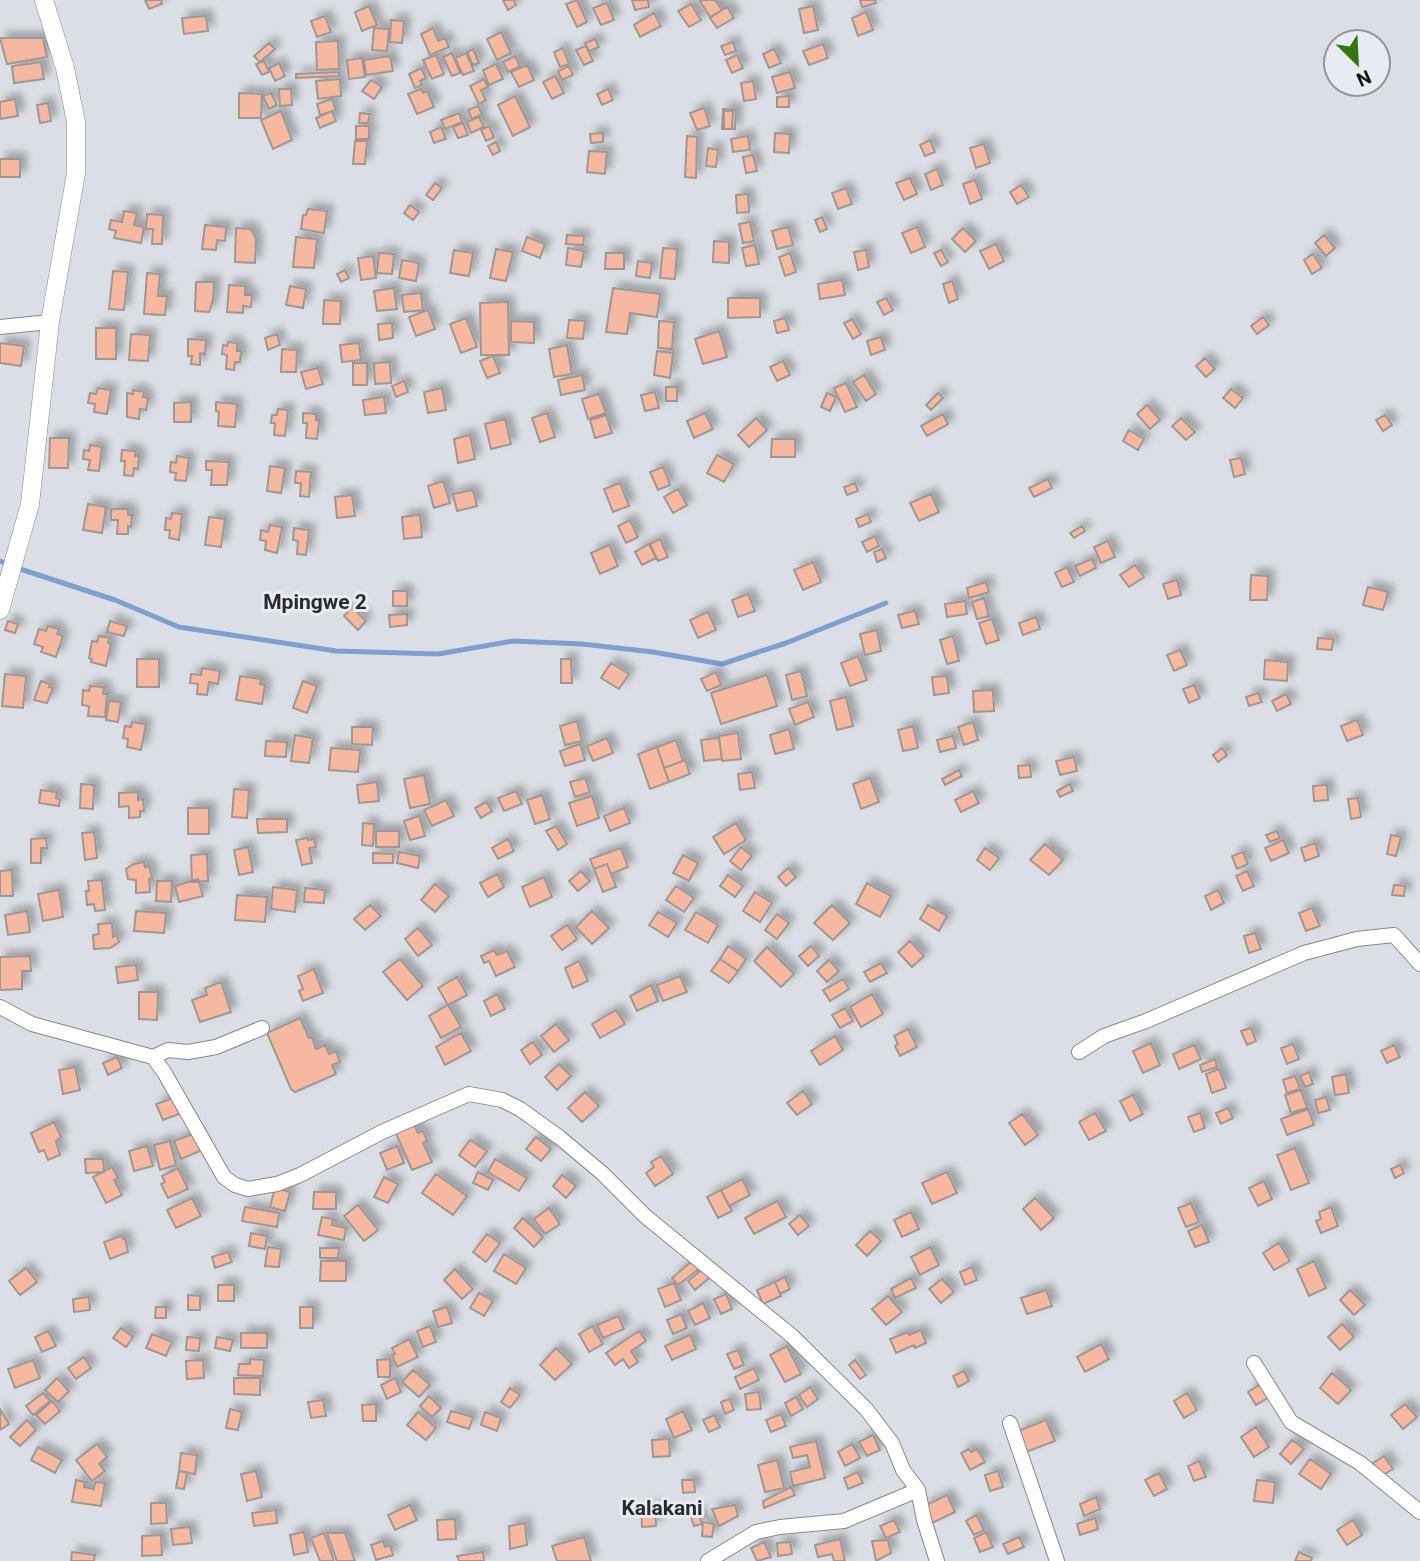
<svg xmlns="http://www.w3.org/2000/svg" width="1420" height="1561" font-family="Roboto,sans-serif">
<style>
.lines{fill:none;stroke-linecap:round;stroke-linejoin:round}
.stream{stroke:#7f9fcf;stroke-width:5}
.building{fill:#f7b8a0;stroke:#9f9795;stroke-width:2;filter:url(#shadow)}
.minor-casing{stroke:#84878d;stroke-width:16}
.tertiary-casing{stroke:#84878d;stroke-width:19}
.minor{stroke:#fff;stroke-width:14}
.tertiary{stroke:#fff;stroke-width:18}
.labels{text-anchor:middle;dominant-baseline:central;stroke-width:6;stroke-linejoin:round;paint-order:stroke}
.quarter-label{font-size:21px;font-weight:bold;fill:#282a2f;stroke:#e8ecf2}
</style>
<defs>
<filter id="shadow"><feDropShadow dx="6" dy="-6" stdDeviation="3.5" flood-color="#0004"/></filter>
</defs>
<rect width="100%" height="100%" fill="#dbdfe5"/>
<g class="lines">
<path class="stream" d="M0 561 14 567 115 600 179 627 336 651 438 654 513 641 582 644 653 652 722 664 786 643 886 603"/>
</g>
<path class="building" d="M145 0H161L162 4 149 9Z
M503 0H514L516 5 508 10Z
M577 0 587 22 577 27 566 4Z
M632 0H648L649 7 635 10Z
M701 0H715L722 10 710 17 700 1Z
M860 0H875L876 3 862 7Z
M607 3 614 20 601 25 593 8Z
M691 4 701 20 689 27 678 11Z
M369 6 377 25 362 31 355 12Z
M813 6 818 30 804 33 799 9Z
M727 7 734 18 717 28 710 18Z
M866 12 873 30 858 36 852 18Z
M654 13 661 26 640 37 634 25Z
M206 16 208 31 184 34 182 18Z
M325 16 331 32 317 37 311 21Z
M391 20 404 21 402 43 390 42Z
M374 28 389 29 387 51 372 50Z
M433 28 438 41 445 38 449 47 430 55 421 34Z
M501 32 511 53 497 60 487 39Z
M0 38H43L47 57 7 64Z
M595 39 599 47 589 51 585 43Z
M338 41 339 69 317 70 316 42Z
M733 42 736 51 725 55 721 46Z
M269 43 275 49 260 62 254 56Z
M823 44 828 58 809 65 803 51Z
M586 46 593 61 584 65 576 50Z
M563 48 569 64 560 67 554 52Z
M473 49 479 63 473 65 467 52Z
M774 49 781 63 769 68 763 54Z
M452 53 460 73 452 76 443 57Z
M466 53 474 71 463 75 455 58Z
M436 55 444 74 432 79 423 60Z
M737 55 743 68 732 73 726 60Z
M390 56 393 71 366 75 364 60Z
M515 56 520 66 508 72 503 62Z
M362 58 365 77 349 79 347 60Z
M264 61 269 72 262 75 256 64Z
M41 62 44 79 14 83 12 66Z
M279 63 285 76 275 81 269 68Z
M496 64 503 79 489 85 483 70Z
M527 65 534 80 519 87 511 72Z
M569 66 573 75 562 80 558 71Z
M421 68 426 78 420 81 422 85 415 88 409 74Z
M339 72V76L296 78V74Z
M790 72 795 88 777 93 772 77Z
M555 76 564 93 552 99 543 82Z
M340 79 341 96 318 99 316 81Z
M484 79 488 87 481 90 486 100 479 104 470 86Z
M371 80 382 87 374 99 362 91Z
M753 81 756 99 744 101 741 83Z
M279 89H291L292 105 280 106Z
M421 89 423 93 427 91 434 107 417 114 408 94Z
M608 89 613 100 602 105 597 94Z
M239 93 262 94 261 118H239Z
M271 93 277 105 269 109 263 96Z
M515 96 530 127 513 136 498 105Z
M789 96V107H777V97Z
M15 99 18 116 0 119V102Z
M332 99 336 110 320 115 317 104Z
M48 103 51 121 40 123 37 105Z
M478 106 482 114 472 119 468 110Z
M704 108 710 126 697 130 690 113Z
M723 109 736 110 735 129H722Z
M281 111 292 140 273 149 261 120Z
M332 111 336 121 320 128 316 118Z
M724 111H733L732 129H724Z
M360 113 370 114 368 123H359Z
M459 113 462 122 445 129 441 120Z
M479 117 484 127 471 133 467 122Z
M463 123 468 135 458 138 453 127Z
M356 126H369V139H356Z
M489 126 494 137 486 141 481 130Z
M441 127 446 139 434 143 430 132Z
M603 133V142L591 143 590 134Z
M775 133 790 134 789 153 774 152Z
M687 136 697 137 696 178 685 177Z
M748 136 750 150 733 152 731 139Z
M930 140 935 152 925 156 920 145Z
M355 141H367L365 164H353Z
M496 142 500 151 493 155 488 146Z
M984 144 990 163 976 168 970 148Z
M708 148 718 150 716 167 706 166Z
M589 151 607 152 605 174 587 172Z
M753 155 757 171 746 173 743 157Z
M0 159H20V177H0Z
M937 169 943 185 931 190 925 174Z
M910 178 917 194 904 200 896 183Z
M975 180 982 199 970 204 963 184Z
M435 183 442 188 433 200 426 195Z
M1021 185 1029 197 1017 204 1010 192Z
M846 188 852 204 838 209 832 193Z
M748 194 749 212 737 213 736 195Z
M410 205 419 212 413 220 404 213Z
M308 209 327 211 324 233 301 229 303 215H306Z
M124 211 137 213 134 225 144 227 141 243 114 238 116 231 109 229 111 220 122 222Z
M147 214 163 215 162 244H152L153 229H146Z
M822 217 827 229 820 232 815 220Z
M750 222 754 241 743 243 739 224Z
M205 225 226 227 225 241 217 240 216 250 202 249Z
M788 227 793 245 777 249 772 231Z
M917 227 925 247 911 253 902 233Z
M236 228 251 229 256 239 255 263 235 262Z
M963 228 976 241 965 252 952 239Z
M567 235 584 236 583 245 566 244Z
M1324 235 1335 248 1326 256 1315 243Z
M296 237 317 239 314 268 293 267Z
M527 237 545 244 540 258 522 251Z
M714 241 729 242V263L713 262Z
M996 244 1004 261 989 269 980 251Z
M755 245 759 264 746 266 742 248Z
M568 248 584 251 581 267 566 265Z
M663 248 677 249 675 279 660 278Z
M496 249 513 252 506 281 490 278Z
M454 250 473 253 469 276 450 273Z
M866 250 869 267 858 270 854 252Z
M941 250 948 262 941 266 934 253Z
M379 253 394 254 392 274 377 273Z
M606 253H624V269H605Z
M790 253 796 272 785 276 779 257Z
M1313 254 1322 268 1312 274 1304 260Z
M373 256 376 278 361 280 358 258Z
M402 260 419 263 416 281 399 278Z
M638 261 652 263 650 278 636 276Z
M345 270 349 278 341 282 337 274Z
M113 271 128 272 124 310 109 309Z
M147 273 160 274 158 296H167L165 315 144 314Z
M842 280 845 295 820 299 818 284Z
M952 281 958 299 949 303 943 284Z
M196 282H214L213 300 209 312 195 311Z
M229 285 245 286V295H252L251 307 243 306V313L227 312Z
M290 286 306 289 303 308 286 305Z
M394 288 397 309 377 311 374 291Z
M613 288 660 294 657 317 630 313 627 334 606 332Z
M421 293 423 310 404 312 402 295Z
M728 298H760V317L728 318Z
M886 298 893 310 884 315 877 302Z
M324 300 341 301 340 324H323Z
M508 302 509 355H481L480 303Z
M428 310 435 329 416 336 409 317Z
M1263 317 1269 325 1257 334 1251 326Z
M466 318 477 347 461 353 450 324Z
M785 318 789 330 777 333 774 321Z
M852 319 861 334 853 339 844 323Z
M569 320 585 321 583 339 567 338Z
M511 321 534 322V343L511 342Z
M659 321 674 322 672 349 658 348Z
M392 323 393 338 379 340 378 324Z
M96 328H116V359H96Z
M719 331 727 357 703 364 695 339Z
M131 334 150 335 148 361 129 360Z
M277 334 280 345 268 350 265 338Z
M881 337 885 350 871 355 867 341Z
M188 339 206 340 205 354 200 353V365L191 364 192 356H188Z
M228 342 237 343V351H241L240 362H235L234 370 226 369 227 355 222 354 223 345 227 346Z
M0 343 24 346 21 366 0 363Z
M359 343 361 360 342 362 340 345Z
M567 345 572 374 554 377 549 349Z
M282 349 297 350 296 372H281Z
M657 351 673 353 670 378 654 375Z
M493 356 500 373 487 378 480 361Z
M1205 358 1215 369 1206 377 1196 366Z
M783 361 790 375 777 381 770 367Z
M390 362 391 383 375 384 374 363Z
M353 363H367V385H353Z
M318 368 323 384 306 389 301 372Z
M582 375 585 390 561 395 558 380Z
M864 375 876 394 866 401 853 382Z
M404 381 408 392 396 397 392 386Z
M846 383 857 407 845 412 834 388Z
M666 387H677V401H666Z
M98 388 111 390 107 414 94 412 95 404 88 403 90 393 96 394Z
M442 388 446 410 428 413 424 392Z
M1231 389 1243 398 1235 408 1223 398Z
M133 390 144 392 143 397 148 398 146 410 140 409 139 419 127 417V393L133 394Z
M655 392 659 408 645 411 641 395Z
M827 393 836 397 830 411 821 407Z
M938 393 943 398 931 410 926 405Z
M599 394 606 413 588 419 582 399Z
M384 397 386 413 365 415 363 400Z
M191 402V422H174V403Z
M216 402 237 404 235 427 218 426 219 412 216 411Z
M1147 405 1160 420 1150 429 1137 414Z
M278 409 288 410 285 436 274 435 275 423H271L272 415H277Z
M303 413 316 414V420H319L317 439 306 438 307 423H303Z
M547 413 555 437 540 442 532 418Z
M705 413 713 429 694 438 687 421Z
M943 414 948 424 927 436 921 426Z
M606 415 612 433 595 438 590 420Z
M1385 415 1392 425 1383 431 1376 420Z
M756 418 767 430 749 447 738 435Z
M1181 418 1195 432 1186 440 1172 426Z
M505 419 511 444 491 449 485 424Z
M1129 430 1144 439 1138 450 1123 441Z
M470 435 475 459 458 463 454 439Z
M50 438H69L68 468H49Z
M772 439H795V457H771Z
M90 445 102 447 99 471 88 470 90 460 83 459 84 450 89 451Z
M122 450 136 451 135 456H139L138 469 134 468 133 476 124 475 125 461H121Z
M717 455 734 464 724 482 707 473Z
M177 456 189 458 186 481 175 480 176 473 170 472 171 462 176 463Z
M1241 458 1245 474 1234 477 1230 460Z
M206 461 229 462 227 485H211L212 470H206Z
M270 466 285 468 281 493 267 491Z
M663 467 670 485 658 490 650 472Z
M296 471 311 472 309 497 300 496 301 483H295Z
M1048 479 1052 488 1034 497 1029 488Z
M443 481 450 503 434 508 428 486Z
M620 483 629 506 613 512 604 489Z
M855 483 858 491 847 495 844 487Z
M678 489 687 505 673 513 664 497Z
M473 490 477 506 457 511 453 494Z
M931 494 939 512 919 521 910 503Z
M352 495 355 516 337 518 335 497Z
M88 504 106 507 102 533 83 530Z
M111 509H128V515H132L131 527 128 526V534H117L118 520H111Z
M172 513 182 514 179 540 169 538 170 530H165L166 518 171 519Z
M868 514 871 522 859 527 856 519Z
M420 515 422 537 404 539 402 517Z
M209 517 225 519 221 547 205 545Z
M630 520 638 537 626 543 618 526Z
M270 525 282 527 277 553 265 550 266 541 260 540 261 530 268 532Z
M1082 526 1085 531 1074 538 1070 533Z
M294 528 309 530 306 555 297 554 298 541 293 540Z
M875 536 879 546 867 552 862 542Z
M660 539 668 557 658 561 650 544Z
M1108 541 1115 557 1101 563 1094 547Z
M649 544 656 558 642 565 635 552Z
M609 545 618 566 600 574 591 553Z
M882 549 886 558 877 562 874 552Z
M1092 559 1096 568 1080 576 1075 566Z
M813 562 821 582 803 590 794 570Z
M1135 565 1144 577 1129 587 1120 575Z
M1067 567 1074 582 1062 587 1055 573Z
M1251 575 1268 576 1267 600H1250Z
M1177 580 1181 595 1168 599 1163 584Z
M986 582 989 592 969 598 967 588Z
M1368 587 1388 592 1383 610 1363 605Z
M393 591H407V606H393Z
M748 594 755 611 738 617 732 600Z
M984 598 989 616 977 619 972 602Z
M965 601 967 614 947 617 945 604Z
M352 607 366 621 358 630 344 616Z
M915 611 919 624 902 628 898 615Z
M708 612 716 630 698 638 690 620Z
M407 614V625L390 627 389 615Z
M1036 617 1040 629 1023 635 1019 623Z
M992 619 999 640 986 644 979 623Z
M8 621 18 624 15 633 5 630Z
M110 621 127 626 124 636 107 632Z
M48 626 59 629 57 634 63 636 56 657 41 652 43 647 34 644 39 629 46 631Z
M877 630 881 651 865 655 860 634Z
M99 636 110 638 108 643 111 644 106 666 91 662 92 659 89 658 92 641 97 642Z
M953 636 959 661 947 664 940 640Z
M1318 638 1333 639 1332 650 1317 649Z
M1180 650 1187 665 1174 671 1167 655Z
M858 656 867 680 850 686 841 663Z
M137 659H159V687H137Z
M561 659H571L572 683H561Z
M1265 660 1288 662 1287 681 1264 679Z
M611 663 629 674 619 689 601 678Z
M202 668 220 671 218 684 209 682 207 695 197 694 198 684 190 683 191 674 201 675Z
M801 671 807 696 792 700 786 675Z
M716 672 721 685 707 691 701 679Z
M5 674 26 676 23 708 2 706Z
M767 675 777 706 721 724 711 693Z
M240 676 261 679 260 684 265 685 262 704 236 700Z
M947 676 949 693 934 695 932 677Z
M41 681 50 684 49 687 53 688 47 703 34 700Z
M303 681 317 686 307 713 293 708Z
M1194 685 1200 698 1189 703 1183 689Z
M90 686 104 687 103 694H107L105 717 88 716 89 706 82 705 83 690 89 691Z
M993 690 994 711 974 712 973 691Z
M1258 693 1262 702 1249 706 1246 697Z
M1286 694 1291 704 1277 711 1272 701Z
M846 697 853 726 837 730 830 701Z
M109 701 121 702 118 722 106 720Z
M808 702 814 717 795 725 789 709Z
M1357 720 1363 735 1347 741 1341 726Z
M577 721 582 741 565 745 560 726Z
M132 722 146 724 141 750 127 747 128 739 123 738 125 726 131 727Z
M973 722 978 740 964 745 958 727Z
M913 726 918 748 903 751 898 730Z
M352 727H373L372 745 352 744Z
M789 729 794 749 775 754 770 735Z
M738 733 741 759 722 761 719 736Z
M295 735 313 738 309 763 291 761Z
M953 736 956 748 940 752 937 740Z
M607 738 613 753 593 761 587 746Z
M719 738 722 759 704 761 701 740Z
M676 740 683 761 664 768 657 747Z
M266 741 287 742 286 757 265 756Z
M580 744 585 760 565 766 560 751Z
M657 747 669 782 650 789 638 754Z
M331 748 360 750 358 772 329 770Z
M1222 748 1227 755 1218 762 1213 755Z
M1074 757 1077 771 1060 775 1056 761Z
M685 760 690 774 669 782 664 768Z
M1030 765 1031 777 1019 778 1018 766Z
M959 770 962 776 945 785 942 779Z
M752 772 755 788 740 790 738 774Z
M424 775 430 804 410 808 404 779Z
M585 778 590 792 575 797 570 782Z
M870 778 879 802 861 809 853 784Z
M377 782 379 801 359 803 357 785Z
M81 784 94 785 93 809 80 808Z
M1070 784 1073 791 1060 797 1057 791Z
M1327 785 1328 800 1314 801 1313 786Z
M234 789 249 790 247 818 232 817Z
M41 790 57 792 56 798 60 799 59 806 39 803Z
M516 791 522 804 504 811 498 798Z
M973 791 979 803 961 812 955 800Z
M138 792V800L143 799 144 811H140V817L129 818V806L119 807V793Z
M542 795 550 819 535 824 527 800Z
M592 796 599 818 577 826 569 803Z
M1358 798 1361 817 1351 819 1348 799Z
M446 800 454 816 432 826 424 810Z
M486 802 492 811 481 818 475 808Z
M188 808H209V834H188Z
M624 808 630 823 610 831 604 816Z
M419 816 425 836 410 840 404 821Z
M257 819H287V832L258 833Z
M363 823 374 824 373 846 362 845Z
M736 823 746 840 724 854 713 837Z
M556 826 567 844 558 850 546 831Z
M376 831H399V847H376Z
M1277 831 1280 838 1270 842 1266 835Z
M94 832 97 858 85 860 82 833Z
M1391 835 1401 837 1396 856 1387 854Z
M46 838 47 848H41V863H31V839Z
M308 838V840L314 839 316 847 309 848 312 863 302 865 296 840Z
M508 839 514 851 498 859 492 848Z
M1283 840 1289 853 1271 861 1265 848Z
M1315 843 1319 856 1305 861 1301 848Z
M1045 844 1063 860 1049 875 1030 860Z
M248 847 253 872 239 875 234 850Z
M741 847 752 856 741 870 730 861Z
M621 848 628 867 611 874 607 864 594 869 590 859Z
M985 848 999 858 990 870 977 860Z
M399 852 420 856 418 868 397 863Z
M1243 852 1248 864 1237 869 1232 856Z
M373 853 393 854V863H373Z
M207 854 208 881 192 882 191 855Z
M683 855 698 863 689 881 673 873Z
M144 862 145 867 149 866 152 878 149 879 150 892 136 893V880L128 879 126 869 134 864Z
M607 864 616 887 603 892 594 869Z
M788 868 796 877 786 886 778 877Z
M12 870 13 896H0V871Z
M581 871 590 881 578 891 569 881Z
M1247 871 1254 886 1243 891 1236 876Z
M497 874 504 887 488 897 480 883Z
M728 875 743 886 735 897 720 886Z
M544 877 552 897 530 907 522 887Z
M198 879 203 896 179 902 175 886Z
M102 880 105 910 95 911 94 904 87 905 86 891H89L88 881Z
M157 881H172L171 902 156 901Z
M867 883 891 896 880 917 856 904Z
M435 884 449 896 435 912 421 900Z
M1394 885 1405 886 1404 896 1392 895Z
M676 886 694 898 684 912 666 900Z
M273 887 297 890 295 912 271 909Z
M305 888 325 890 324 903 304 902Z
M59 890 63 917 43 921 38 894Z
M1218 890 1224 903 1211 910 1205 896Z
M755 892 772 903 760 922 743 911Z
M237 895 267 897 265 922 235 920Z
M370 905 381 916 365 930 354 919Z
M832 905 850 923 833 940 814 923Z
M928 905 947 916 939 931 920 919Z
M1312 908 1320 926 1306 931 1299 913Z
M27 911 30 932 8 935 5 915Z
M136 911 166 913 164 933 134 931Z
M592 911 609 928 592 944 576 927Z
M658 912 677 923 668 937 649 925Z
M696 912 718 925 708 943 685 930Z
M777 914 789 923 777 939 765 930Z
M112 923 113 937 117 935 119 942 110 948 94 949 93 935 99 934 98 924Z
M567 925 577 939 562 950 551 936Z
M418 928 432 945 418 956 405 939Z
M1255 933 1261 949 1249 953 1244 936Z
M910 941 924 956 912 967 898 952Z
M728 946 746 959 738 971 720 959Z
M811 946 819 956 808 966 799 956Z
M767 947 794 974 781 987 754 961Z
M494 950 497 955 507 951 515 967 496 976 489 961 484 963 481 956Z
M30 956 31 971H22V989L0 990V957Z
M400 959 423 986 407 1000 383 972Z
M720 959 738 971 729 983 711 971Z
M829 960 839 971 827 982 817 971Z
M579 961 588 981 573 988 565 968Z
M881 963 887 973 870 982 864 972Z
M136 965 138 980 118 983 116 967Z
M314 969 323 993 303 1001 299 991 303 989 298 976Z
M680 976 687 992 663 1001 657 985Z
M457 977 467 995 448 1005 438 988Z
M843 979 849 989 830 1001 823 990Z
M221 982 231 1012 200 1022 192 1000 207 995 205 988Z
M651 985 658 1001 637 1011 630 996Z
M139 992H158L157 1020 139 1019Z
M497 994 505 1009 491 1016 484 1001Z
M872 994 883 1014 861 1027 850 1007Z
M448 1005 461 1027 441 1038 429 1016Z
M845 1008 853 1021 840 1028 832 1015Z
M616 1010 625 1024 600 1038 592 1024Z
M300 1018 309 1038 312 1037 316 1049 325 1045 329 1054 336 1051 340 1062 332 1065 336 1074 295 1092 291 1089 267 1033Z
M556 1024 569 1040 554 1052 541 1036Z
M1251 1028 1256 1041 1247 1045 1241 1031Z
M908 1029 917 1047 900 1056 895 1046 898 1044 894 1036Z
M461 1033 471 1051 445 1065 436 1047Z
M835 1036 843 1050 820 1065 811 1051Z
M533 1042 542 1055 530 1064 521 1050Z
M1151 1043 1160 1065 1143 1073 1133 1051Z
M1293 1044 1299 1059 1287 1064 1281 1048Z
M1194 1045 1201 1059 1179 1069 1173 1054Z
M1394 1045 1400 1057 1387 1063 1381 1051Z
M117 1057 122 1068 108 1075 103 1063Z
M1215 1059 1217 1067 1202 1072 1200 1065Z
M559 1064 571 1076 557 1090 545 1077Z
M75 1067 80 1090 63 1094 59 1070Z
M1219 1069 1226 1088 1212 1093 1206 1074Z
M1309 1072 1313 1084 1305 1087 1300 1076Z
M1346 1074 1349 1093 1335 1095 1332 1077Z
M1295 1076 1300 1089 1287 1093 1283 1080Z
M1301 1090 1307 1108 1291 1113 1285 1095Z
M803 1091 812 1104 797 1115 787 1103Z
M585 1092 599 1106 582 1122 568 1108Z
M1133 1095 1143 1114 1130 1121 1120 1101Z
M1326 1097 1330 1110 1318 1113 1315 1100Z
M173 1098 179 1114 163 1120 156 1104Z
M1228 1108 1233 1118 1221 1124 1216 1113Z
M1308 1109 1314 1125 1287 1135 1281 1119Z
M1095 1113 1106 1131 1089 1140 1079 1122Z
M1200 1113 1205 1128 1194 1132 1188 1117Z
M1022 1114 1038 1135 1025 1145 1009 1123Z
M54 1122 61 1137 56 1141 60 1155 48 1160 44 1150 39 1152 31 1133Z
M413 1123 418 1133 423 1131 427 1141 423 1143 432 1162 412 1170 395 1131Z
M195 1133 202 1150 181 1159 174 1141Z
M536 1137 551 1149 541 1161 526 1149Z
M470 1140 487 1151 475 1167 459 1155Z
M170 1141 176 1165 160 1170 154 1145Z
M147 1146 153 1166 134 1171 129 1151Z
M397 1146 404 1163 387 1170 380 1153Z
M1295 1148 1309 1183 1291 1190 1277 1155Z
M661 1156 673 1174 655 1186 646 1173 654 1167 651 1162Z
M85 1159H103L104 1172 86 1173Z
M495 1159 527 1178 519 1191 488 1172Z
M1400 1165 1404 1173 1395 1178 1391 1169Z
M112 1167 118 1178 114 1180 122 1195 106 1203 93 1177Z
M178 1168 188 1189 168 1198 161 1184 165 1182 162 1176Z
M478 1172 493 1180 488 1190 473 1183Z
M947 1172 957 1193 932 1204 922 1183Z
M436 1174 467 1196 453 1215 422 1193Z
M562 1175 576 1186 566 1198 553 1186Z
M384 1177 398 1184 388 1203 374 1197Z
M742 1179 750 1195 729 1206 721 1190Z
M1264 1181 1272 1199 1258 1206 1249 1188Z
M275 1188 290 1192 285 1211 270 1207Z
M721 1190 732 1211 718 1218 707 1197Z
M314 1192H336V1209H313Z
M192 1198 201 1216 176 1228 167 1210Z
M1035 1198 1054 1218 1041 1230 1023 1209Z
M777 1201 786 1217 754 1234 745 1218Z
M1191 1203 1199 1222 1186 1227 1178 1208Z
M358 1205 378 1230 364 1241 344 1216Z
M245 1207 279 1213 277 1227 242 1221Z
M1331 1207 1338 1226 1321 1233 1316 1221 1321 1219 1319 1212Z
M549 1208 560 1224 545 1234 534 1219Z
M911 1212 919 1229 902 1237 894 1220Z
M800 1215 809 1226 798 1235 789 1224Z
M322 1217 333 1219 332 1225 346 1228 344 1240 318 1235Z
M523 1218 543 1237 534 1247 514 1228Z
M1202 1225 1209 1242 1195 1247 1188 1231Z
M870 1231 881 1241 867 1256 856 1245Z
M251 1233 267 1236 265 1249 249 1246Z
M487 1234 500 1243 486 1262 473 1252Z
M121 1236 123 1239 125 1238 128 1252 110 1259 104 1242Z
M1279 1243 1290 1261 1274 1270 1263 1253Z
M268 1247 281 1249 279 1267 265 1266Z
M930 1247 939 1265 920 1275 911 1257Z
M320 1248H339L338 1258H320Z
M228 1252 232 1262 215 1268 212 1257Z
M504 1254 526 1268 516 1284 494 1271Z
M321 1261H346V1281H320Z
M692 1261 699 1269 678 1285 672 1278Z
M1314 1261 1326 1288 1309 1296 1297 1269Z
M972 1267 977 1280 965 1285 960 1272Z
M26 1268 37 1282 20 1295 9 1281Z
M455 1269 473 1289 462 1299 444 1280Z
M703 1269 710 1277 695 1290 688 1281Z
M785 1277 790 1289 780 1294 775 1282Z
M911 1278 916 1288 895 1298 891 1289Z
M942 1279 954 1292 941 1303 929 1289Z
M775 1282 781 1296 763 1304 757 1290Z
M674 1283 681 1300 665 1307 658 1289Z
M218 1285H234V1301H218Z
M1046 1290 1052 1306 1027 1314 1021 1298Z
M1350 1290 1365 1305 1354 1315 1340 1300Z
M479 1293 493 1301 484 1316 470 1308Z
M726 1294 732 1309 721 1314 714 1299Z
M188 1295 200 1296V1310H188Z
M888 1296 902 1312 886 1325 872 1309Z
M89 1297 90 1310 74 1312 73 1299Z
M703 1303 710 1318 695 1325 688 1311Z
M156 1307H166V1318H155Z
M300 1307H313V1328H300Z
M447 1307 452 1323 438 1327 433 1311Z
M681 1314 687 1328 673 1334 667 1320Z
M618 1316 624 1329 603 1338 597 1325Z
M1342 1324 1354 1337 1340 1350 1328 1337Z
M430 1326 436 1342 423 1347 417 1331Z
M592 1326 603 1344 589 1352 579 1334Z
M121 1328 133 1337 126 1347 113 1338Z
M921 1330 926 1343 915 1348 914 1345 896 1353 890 1339 908 1332 909 1335Z
M48 1331 56 1346 42 1352 35 1337Z
M639 1331 646 1341 631 1351 638 1362 629 1368 623 1359 615 1365 606 1353Z
M241 1333H267V1348H241Z
M152 1334 172 1342 166 1356 146 1348Z
M690 1335 696 1349 672 1360 665 1346Z
M187 1337 200 1338 199 1351 186 1350Z
M217 1337 233 1340 230 1351 215 1348Z
M409 1339 418 1357 397 1367 392 1355 395 1354 392 1348Z
M1101 1344 1109 1359 1085 1372 1077 1357Z
M787 1346 801 1374 785 1382 770 1355Z
M556 1348 572 1364 555 1380 540 1365Z
M738 1350 744 1365 734 1369 727 1354Z
M84 1357 91 1368 76 1379 68 1368Z
M250 1359 264 1360 263 1376 238 1375 239 1364H250Z
M390 1359V1377H378L377 1360Z
M33 1360 40 1378 15 1388 8 1369Z
M203 1360 204 1378 187 1379 186 1361Z
M855 1360 866 1375 860 1379 849 1365Z
M754 1368 759 1380 740 1389 735 1377Z
M413 1370 430 1385 419 1397 402 1382Z
M964 1371 969 1381 958 1387 953 1376Z
M1332 1373 1351 1390 1338 1404 1320 1388Z
M57 1378 69 1391 58 1402 45 1390Z
M234 1378H260V1395L234 1394Z
M395 1378 401 1392 387 1399 381 1385Z
M1261 1384 1269 1397 1256 1405 1248 1392Z
M810 1387 818 1399 807 1407 799 1395Z
M510 1388 520 1395 510 1408 501 1402Z
M759 1392 761 1409 747 1410 745 1394Z
M43 1393 50 1401 33 1415 26 1406Z
M1187 1393 1197 1410 1184 1418 1174 1401Z
M429 1396 441 1408 432 1417 420 1406Z
M796 1397 803 1409 791 1416 785 1403Z
M730 1399 734 1410 725 1414 721 1402Z
M323 1400 326 1416 311 1418 308 1402Z
M52 1401 60 1411 45 1424 36 1415Z
M376 1404V1421H363L362 1405Z
M1405 1404 1417 1417 1403 1429 1391 1415Z
M0 1409 9 1424 0 1430Z
M230 1409 242 1412 238 1430 226 1428Z
M451 1411 473 1417 469 1429 447 1422Z
M683 1411 692 1430 674 1438 666 1419Z
M418 1412 436 1428 426 1440 407 1425Z
M485 1412 501 1418 497 1431 481 1425Z
M781 1414 786 1426 771 1432 766 1420Z
M714 1415 720 1427 709 1432 703 1420Z
M27 1420 36 1430 20 1446 10 1437Z
M1046 1420 1055 1441 1026 1452 1018 1431Z
M1256 1427 1269 1447 1254 1457 1241 1437Z
M873 1435 880 1450 867 1456 859 1442Z
M669 1439 670 1456 653 1457 652 1440Z
M1292 1440 1304 1449 1291 1464 1280 1454Z
M816 1441 825 1478 793 1486 790 1472 810 1467 807 1455 793 1458 790 1447Z
M97 1444 107 1457 99 1464 105 1471 92 1481 76 1460Z
M852 1444 860 1458 845 1466 838 1452Z
M38 1447 62 1460 55 1473 31 1460Z
M969 1449 971 1452 977 1449 985 1462 970 1470 961 1453Z
M181 1453 197 1455 195 1474 179 1471Z
M1384 1456 1393 1469 1381 1476 1373 1463Z
M1310 1459 1331 1474 1321 1489 1299 1474Z
M777 1460 784 1488 765 1492 758 1465Z
M1199 1461 1206 1477 1194 1481 1188 1466Z
M179 1471 187 1472 184 1489 176 1488Z
M256 1471 262 1497 247 1501 241 1474Z
M998 1471 1003 1487 990 1491 985 1475Z
M858 1472 863 1483 848 1489 844 1478Z
M1159 1473 1167 1489 1154 1496 1145 1480Z
M76 1480 85 1482 84 1487 94 1489 95 1482 105 1483 101 1506 72 1502Z
M682 1480H694L695 1492 683 1493Z
M1257 1480 1275 1482 1273 1503 1254 1501Z
M791 1487 795 1495 764 1508 763 1501Z
M947 1495 955 1512 932 1523 924 1506Z
M1096 1497 1100 1509 1084 1516 1080 1504Z
M151 1503H166L167 1523 151 1524Z
M410 1505 417 1520 395 1530 388 1515Z
M735 1505 738 1516 719 1526 712 1509Z
M655 1508 656 1526 642 1527 641 1509Z
M276 1510 277 1523 254 1526 252 1513Z
M698 1512 702 1524 694 1526 690 1514Z
M976 1515 984 1530 974 1535 966 1521Z
M1095 1518 1098 1529 1080 1535 1077 1524Z
M455 1519 456 1539 438 1540 437 1520Z
M894 1520 900 1532 886 1538 880 1526Z
M1353 1520 1362 1535 1347 1545 1337 1530Z
M703 1522 714 1524 712 1537 702 1536Z
M525 1523 527 1545 510 1549 509 1526Z
M190 1527 192 1543 173 1545 171 1529Z
M304 1532 308 1552 294 1555 290 1535Z
M986 1532 993 1547 980 1552 974 1538Z
M324 1533 334 1561H320L311 1538Z
M327 1533H345L355 1561H337Z
M161 1535 162 1555 142 1556V1536Z
M584 1537 591 1561H557L552 1546Z
M1019 1537 1024 1547 1008 1554 1003 1544Z
M840 1539 845 1561H834L832 1554 818 1557 815 1545Z
M888 1540 891 1553 876 1561 872 1541Z
M383 1541 385 1547 390 1545 393 1555 376 1560 371 1545Z
M764 1542 771 1557 757 1561 751 1548Z
M790 1542 792 1554 778 1556 777 1543Z
M72 1552 95 1555 94 1561H71Z
M483 1552 484 1561H459L457 1556Z
M1299 1552 1312 1558 1311 1561H1295Z"/>
<g class="lines">
<g class="minor-casing">
<path id="minor" d="M0 327 50 322
M0 1007 32 1024 153 1057 164 1072 224 1177 235 1185 248 1189 277 1184 300 1175 382 1132 469 1094 502 1100 520 1109 559 1137 602 1173 645 1216 792 1336 866 1409 892 1443 903 1470 918 1490 924 1520 937 1561
M1079 1052 1104 1036 1146 1021 1304 953 1357 939 1394 935 1420 964
M153 1057 168 1050 188 1052 216 1047 262 1028
M1254 1363 1291 1422 1360 1463 1420 1512
M1010 1423 1057 1561
M708 1561 756 1532 780 1527 844 1521 918 1490"/>
</g>
<g class="tertiary-casing">
<path id="tertiary" d="M0 610 30 504 50 322 76 173V122L65 68 44 0"/>
</g>
<use href="#minor" class="minor"/>
<use href="#tertiary" class="tertiary"/>
</g>
<g class="labels">
<g class="quarter-label">
<text x="315" y="602">Mpingwe 2</text>
<text x="662" y="1508">Kalakani</text>
</g>
</g>
<g transform="translate(1357 63) rotate(156)"><circle r="33" fill="#e8ecf2" stroke="#929599" stroke-width="2"/>
<path d="M0-5L12 26L0 18L-12 26Z" fill="#347512"/>
<text y="-10" font-size="19" font-weight="bold" text-anchor="middle" fill="#111214">N</text>
</g>
</svg>
